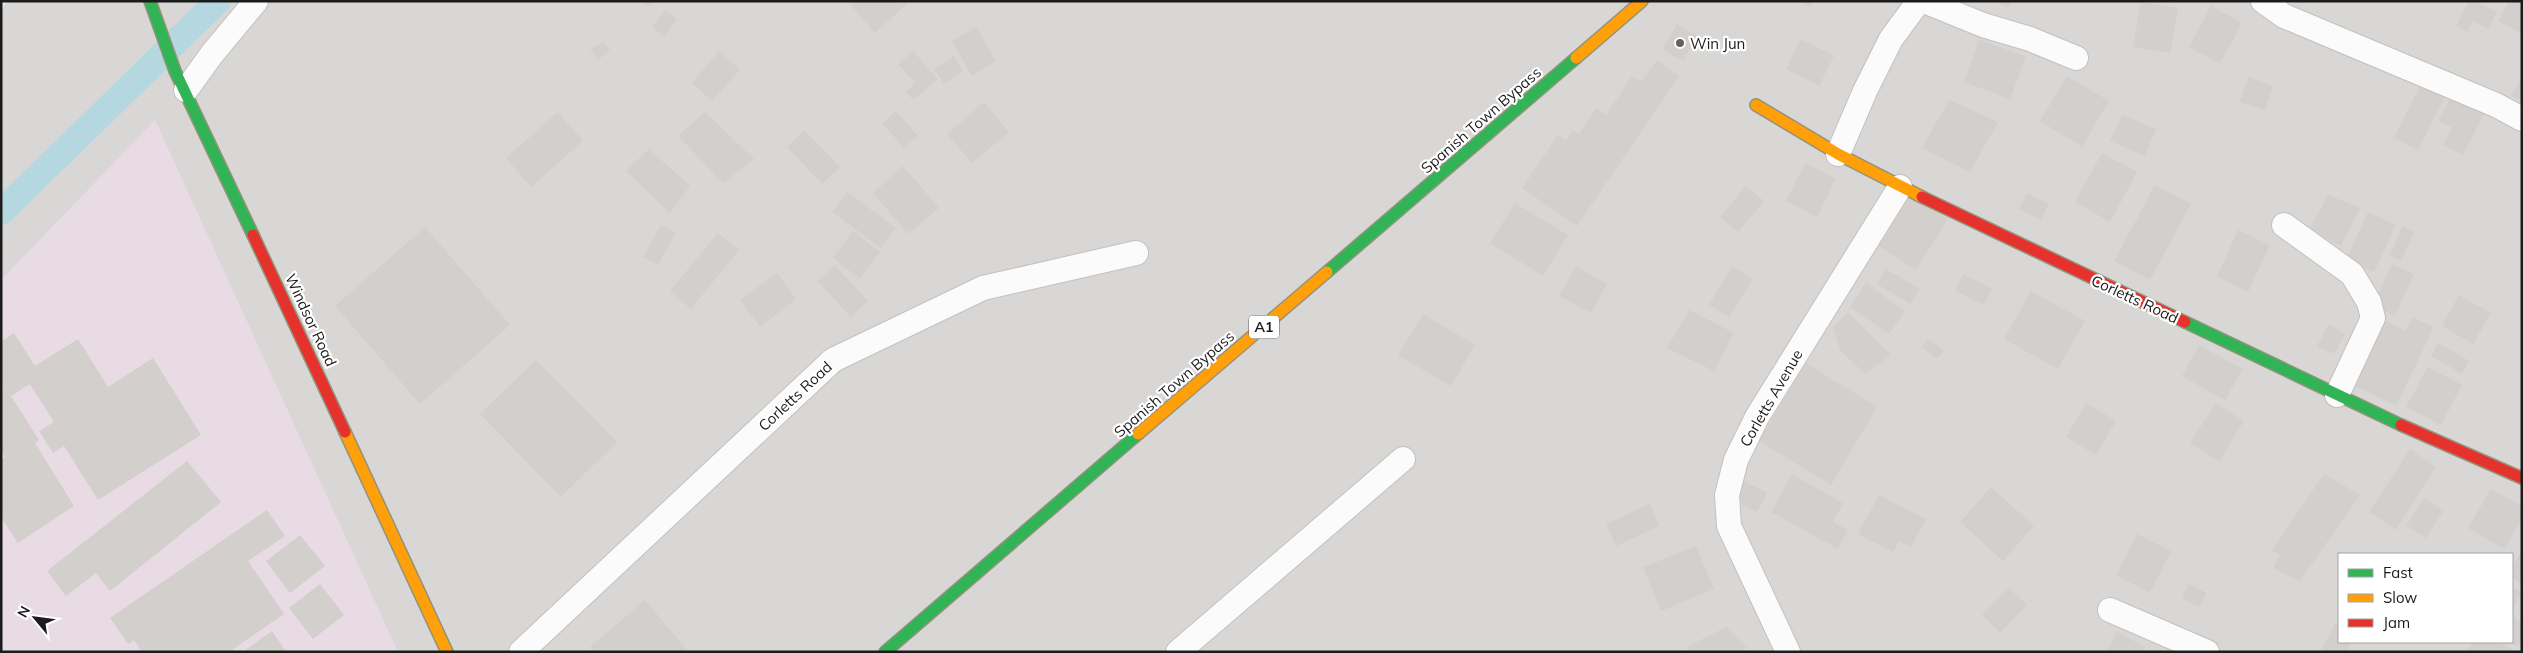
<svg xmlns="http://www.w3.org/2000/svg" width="2523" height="653" font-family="Mulish,sans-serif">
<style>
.residential{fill:#d9d7d5;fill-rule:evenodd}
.industrial{fill:#e8dbe4}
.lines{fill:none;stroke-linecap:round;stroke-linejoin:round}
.canal{stroke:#b5d8e0;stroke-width:26}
.building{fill:#d2cfcc}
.street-casing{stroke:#c2c1bf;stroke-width:26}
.fast-casing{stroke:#93937b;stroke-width:14}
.slow-casing{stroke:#93937b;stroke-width:14}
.jam-casing{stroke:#93937b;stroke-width:14}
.street{stroke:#fcfbfb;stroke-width:24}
.fast{stroke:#30b455;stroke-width:11}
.slow{stroke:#ff9f0a;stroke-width:11}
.jam{stroke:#e5322d;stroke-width:11}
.poi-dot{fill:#636261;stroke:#fff;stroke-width:2}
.labels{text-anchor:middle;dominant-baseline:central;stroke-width:4.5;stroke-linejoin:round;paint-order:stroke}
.shield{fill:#fff;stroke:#5f5f5f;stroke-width:1}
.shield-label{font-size:14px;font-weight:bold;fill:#1b1b1b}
.poi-label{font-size:15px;fill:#1b1b1b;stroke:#fff;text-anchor:start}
.street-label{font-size:15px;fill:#1b1b1b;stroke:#fff}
</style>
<rect width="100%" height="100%" fill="#eae7e3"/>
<path class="residential" d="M8 1H2522V652H1V10ZM2339 554H2512V642H2339Z"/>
<path class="industrial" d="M155 120 398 652H1V280Z"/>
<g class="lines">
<path class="canal" d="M1 212 218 1"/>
</g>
<path class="building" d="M643 1H653L650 7Z
M847 1H905L907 4 875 33Z
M1798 1H1813L1810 7Z
M1997 1H2013L2008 8Z
M2469 1H2475L2497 12 2488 29 2473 21 2468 32 2456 26Z
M2509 1H2522V34L2498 21Z
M2141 2 2178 8 2170 53 2133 47Z
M2211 6 2242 23 2220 64 2189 47Z
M666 10 677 19 664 36 652 27Z
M1677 24 1697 36 1683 61 1662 49Z
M976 27 996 61 972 76 952 41Z
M1801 39 1834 56 1819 86 1786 69Z
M1979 40 2026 56 2010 99 1964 82Z
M603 42 610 50 598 60 590 50Z
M719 51 740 70 712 101 692 83Z
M913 51 938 79 913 100 906 91 915 83 898 64Z
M954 56 963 71 944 84 934 69Z
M1657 60 1679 76 1577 226 1522 188 1558 135 1566 140 1573 130 1579 134 1596 108 1606 115 1632 76 1641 82Z
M2067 76 2109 101 2082 147 2040 121Z
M2248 77 2273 86 2265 110 2240 102Z
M2522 77V101L2511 95Z
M2422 82 2446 94 2418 150 2394 138Z
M2453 93 2486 110 2463 155 2443 145 2452 127 2438 121Z
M1949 100 1998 122 1970 172 1922 148Z
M984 102 1009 132 972 163 947 134Z
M896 111 918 136 904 148 882 123Z
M558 112 583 141 531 187 506 158Z
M705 112 754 159 723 183 678 136Z
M2122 115 2156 129 2145 156 2110 141Z
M804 130 840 167 822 184 787 147Z
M649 149 690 186 670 213 626 171Z
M2102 153 2137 172 2110 222 2075 202Z
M1805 163 1836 179 1817 217 1786 201Z
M903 166 939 208 908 234 873 193Z
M2155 185 2191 204 2150 280 2114 261Z
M1746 186 1764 201 1738 232 1720 217Z
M847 192 896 228 881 248 832 212Z
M2027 193 2049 204 2041 220 2019 209Z
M2328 195 2360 208 2341 246 2309 231Z
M1910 196 1948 219 1916 270 1879 246Z
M1515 203 1568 235 1543 276 1490 243Z
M2368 212 2396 225 2374 272 2346 259Z
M661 225 676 233 658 265 643 257Z
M2402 226 2414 232 2401 261 2390 256Z
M425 227 510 325 420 404 335 306Z
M2238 230 2270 245 2248 292 2217 277Z
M853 231 880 252 860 279 833 258Z
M718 233 739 250 691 309 670 291Z
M2392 264 2414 274 2395 316 2373 306Z
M835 265 868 301 851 317 817 281Z
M1576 266 1607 284 1591 313 1559 296Z
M1732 266 1753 279 1729 317 1709 305Z
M1886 269 1920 289 1910 304 1877 284Z
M777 273 796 299 760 327 740 300Z
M1963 274 1992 289 1984 305 1955 291Z
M1866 283 1905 311 1889 334 1850 307Z
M2031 291 2085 321 2058 369 2004 339Z
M2459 295 2491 313 2473 344 2442 326Z
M1689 310 1734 333 1714 371 1667 348Z
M1848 312 1891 355 1865 374 1840 350 1833 327Z
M1423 314 1475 345 1451 386 1398 355Z
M2412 317 2434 327 2396 406 2349 383 2381 318 2406 331Z
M2329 324 2345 334 2334 354 2317 346Z
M14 333 35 366 78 339 108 387 153 358 201 435 98 500 64 446 53 453 39 431 54 422 30 384 11 396 39 440 35 443 74 506 18 543 1 517V460L5 457 1 451V392L3 390 1 387V342Z
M1928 339 1944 350 1937 359 1922 347Z
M2438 343 2469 361 2462 374 2431 356Z
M2199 345 2243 369 2225 400 2182 376Z
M536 360 617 442 561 497 480 414Z
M1806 363 1877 407 1831 485 1759 441Z
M2428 367 2462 385 2441 425 2406 407Z
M2086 403 2116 421 2096 455 2066 437Z
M2216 403 2244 421 2219 461 2190 443Z
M2410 449 2436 467 2396 530 2369 512Z
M187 461 221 502 110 591 96 573 66 596 47 571Z
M1792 474 1843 503 1833 522 1848 530 1838 549 1771 512Z
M2324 474 2360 495 2300 581 2273 568 2280 555 2272 550Z
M1742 480 1767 493 1757 512 1741 504Z
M1991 487 2034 526 2003 561 1960 522Z
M2491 489 2522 506V519L2504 549 2468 528Z
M1879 495 1926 519 1911 547 1899 541 1893 552 1858 534Z
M2425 498 2443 511 2426 538 2406 525Z
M1650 504 1659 526 1616 546 1606 524Z
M267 510 285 536 248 561 284 614 229 652H142L134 640 128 644 110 618Z
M2137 534 2171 551 2150 593 2116 575Z
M300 535 325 566 290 593 266 561Z
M1696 546 1714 589 1661 611 1643 567Z
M2522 551V584L2512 577V566Z
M320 584 344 615 313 639 289 608Z
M2189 584 2207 593 2199 607 2182 598Z
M2512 587 2522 593 2512 609Z
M2009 588 2027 605 2000 633 1982 615Z
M645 600 686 649 683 652H594L590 647Z
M2513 617 2522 623V640L2517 647 2509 642H2512Z
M2336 622 2339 624V642H2351L2346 652H2320Z
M1726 627 1747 648 1739 652H1689L1687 647Z
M272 631 286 652H243Z
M2117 632 2146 647 2144 652H2107Z
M2473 642H2501L2515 652H2466Z"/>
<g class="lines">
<g class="street-casing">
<path id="street" d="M1924 1 1983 25 2030 39 2076 58
M2263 1 2284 16 2496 105 2522 119
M186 90 212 54 256 1
M1838 154 1865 91 1891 39 1919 1
M2284 225 2352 274 2369 302 2373 318 2337 395
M2110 610 2207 652
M521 652 833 360 983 288 1136 253
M1178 652 1403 459
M1788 652 1729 526 1727 495 1736 460 1757 417 1900 187"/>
</g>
<g class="fast-casing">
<path id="fast" d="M150 1 175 71 253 235
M1327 272 1576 58
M2185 322 2401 425
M885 652 1138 434"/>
</g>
<g class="slow-casing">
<path id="slow" d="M1576 58 1642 1
M1756 105 1838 154 1922 197
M345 432 447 652
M1138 434 1327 272"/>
</g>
<g class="jam-casing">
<path id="jam" d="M1922 197 2185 322
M253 235 345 432
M2401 425 2522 478"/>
</g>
<use href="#street" class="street"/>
<use href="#fast" class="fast"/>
<use href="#slow" class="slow"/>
<use href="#jam" class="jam"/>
</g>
<circle class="poi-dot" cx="1680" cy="43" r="5"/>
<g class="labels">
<rect class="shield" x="1249" y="315.5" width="30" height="23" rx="4"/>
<g class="shield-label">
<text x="1264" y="327">A1</text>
</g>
<g class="poi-label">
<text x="1690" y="43">Win Jun</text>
</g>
<g class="street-label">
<text transform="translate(1481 120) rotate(-41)">Spanish Town Bypass</text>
<text transform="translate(2135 299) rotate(25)">Corletts Road</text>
<text transform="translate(311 320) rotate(65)">Windsor Road</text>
<text transform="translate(1174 384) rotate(-41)">Spanish Town Bypass</text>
<text transform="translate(795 396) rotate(-43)">Corletts Road</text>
<text transform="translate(1771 398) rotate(-60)">Corletts Avenue</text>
</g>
</g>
<rect width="2523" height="653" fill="none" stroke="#1b1b1b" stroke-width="5"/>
<rect x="2338" y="553" width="175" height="90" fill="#ffffff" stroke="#a4a4a4"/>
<rect x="2348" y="569" width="25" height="8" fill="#30b455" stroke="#a4a4a4"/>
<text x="2383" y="578" font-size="15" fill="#1b1b1b">Fast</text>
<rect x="2348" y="594" width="25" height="8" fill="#ff9f0a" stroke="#a4a4a4"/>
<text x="2383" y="603" font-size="15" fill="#1b1b1b">Slow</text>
<rect x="2348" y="619" width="25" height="8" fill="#e5322d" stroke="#a4a4a4"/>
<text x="2383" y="628" font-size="15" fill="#1b1b1b">Jam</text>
<g transform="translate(35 618) rotate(299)" stroke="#ffffff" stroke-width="4" paint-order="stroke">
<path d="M0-4L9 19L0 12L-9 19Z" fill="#1b1b1b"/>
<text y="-8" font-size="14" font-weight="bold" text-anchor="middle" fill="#1b1b1b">N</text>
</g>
</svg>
